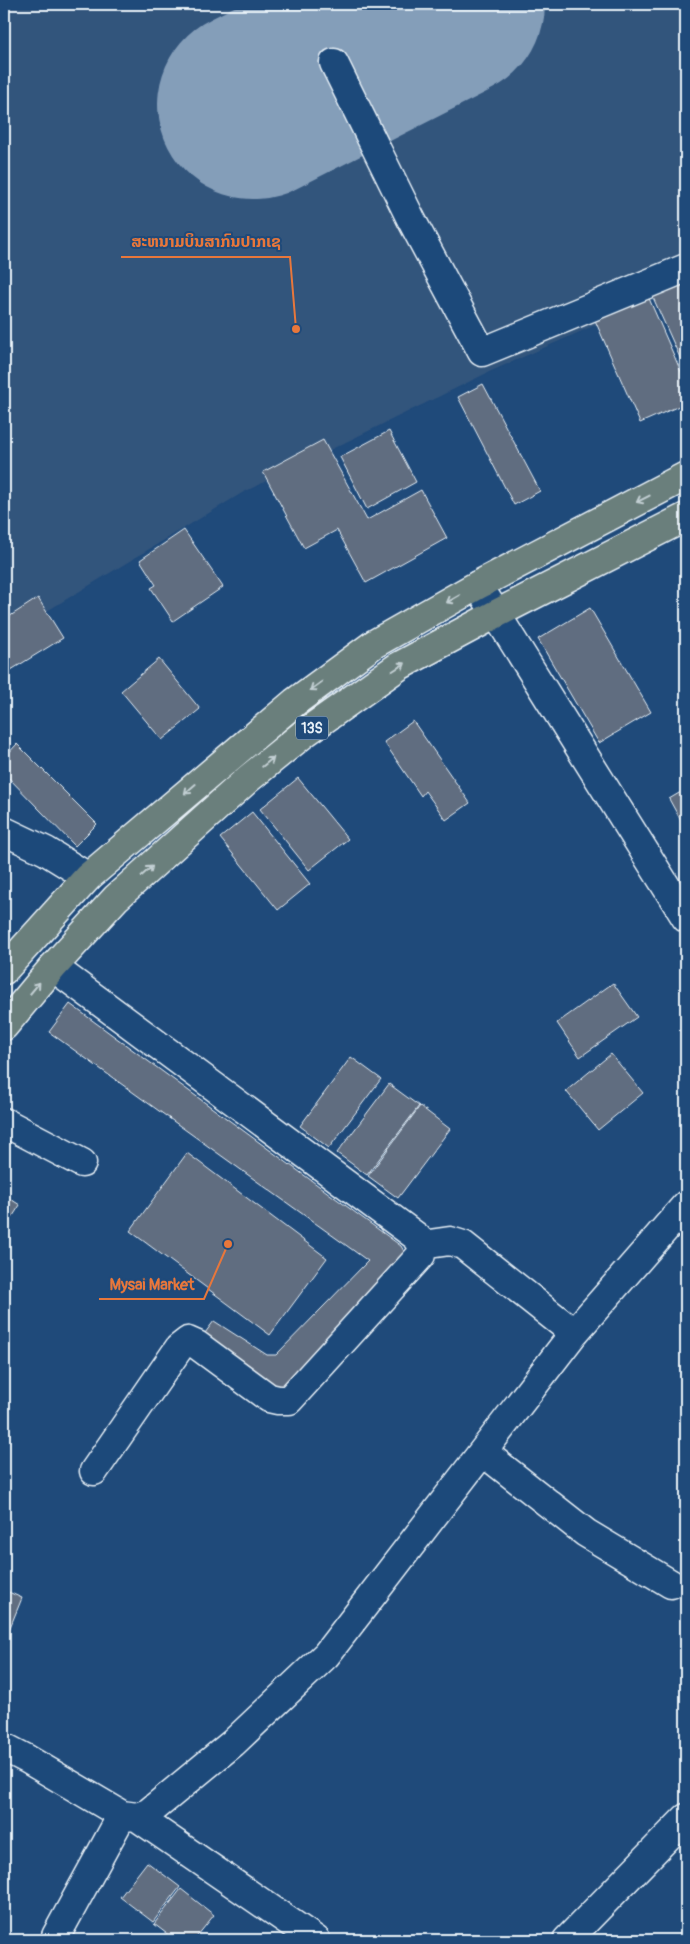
<svg xmlns="http://www.w3.org/2000/svg" width="690" height="1944" font-family="Pangolin,'Noto Sans Lao',sans-serif">
<style>
.built{fill:#32547c}
.lines{fill:none;stroke-linecap:round;stroke-linejoin:round}
.runway{stroke:#849eb9;stroke-width:190}
.building{fill:#606d80;stroke:#e8f1f8}
.minor-casing{stroke:#e8f1f8;stroke-width:31}
.highway-casing{stroke:#e8f1f8;stroke-width:31}
.minor{stroke:#1f4a7a;stroke-width:28}
.highway{stroke:#6b7f7c;stroke-width:28}
.oneway{stroke:#c2cfd3}
.labels{text-anchor:middle;dominant-baseline:central;stroke-width:4;stroke-linejoin:round;paint-order:stroke}
.shield{fill:#1f4a7a;stroke:#acbfd2;stroke-width:1}
.shield-label{font-size:14px;font-weight:bold;fill:#e8f1f8}
.leader{fill:none;stroke:#e8773b;stroke-width:2}
.callout-dot{fill:#e8773b;stroke:#1f4a7a;stroke-width:2}
.callout-label{font-size:16px;text-anchor:middle;font-weight:bold;fill:#e8773b;stroke:#1f4a7a;stroke-width:4;stroke-linejoin:round;paint-order:stroke}
</style>
<rect width="100%" height="100%" fill="#1f4a7a"/>
<filter id="ink" filterUnits="userSpaceOnUse"><feTurbulence type="fractalNoise" baseFrequency=".02" numOctaves="2"/><feDisplacementMap in="SourceGraphic" scale="10" xChannelSelector="R" yChannelSelector="G"/><feConvolveMatrix kernelMatrix="1 2 1 2 8 2 1 2 1" color-interpolation-filters="sRGB"/></filter>
<g filter="url(#ink)">
<path class="built" d="M4 4H686V285L489 372 242 493 4 637Z"/>
<g class="lines">
<path class="runway" d="M253 104 450 4"/>
</g>
<path class="building" d="M686 277V371L651 293Z
M647 294 686 383V403L640 423 594 318Z
M483 384 540 491 514 505 458 397Z
M389 431 416 482 367 509 340 457Z
M323 440 367 520 421 490 447 538 366 583 337 530 304 548 263 472Z
M184 530 223 587 173 621 151 588 156 585 140 560Z
M38 598 63 638 11 670 4 658V620Z
M590 608 651 712 599 743 538 639Z
M159 659 200 709 162 740 121 691Z
M4 667 10 674 4 679Z
M413 721 470 803 446 820 425 791 421 796 384 742Z
M17 744 97 824 75 846 4 773V758Z
M298 778 348 839 309 870 260 809Z
M686 789V830L669 799Z
M252 812 310 884 278 910 220 838Z
M613 983 637 1017 580 1057 557 1023Z
M70 1004 401 1246 405 1253 282 1393 199 1341 214 1321 267 1355H276L368 1261 49 1032Z
M611 1054 643 1093 598 1130 566 1091Z
M351 1057 381 1079 329 1148 300 1126Z
M389 1084 419 1106 367 1175 337 1153Z
M420 1106 450 1129 398 1198 368 1176Z
M187 1153 327 1258 270 1335 130 1231Z
M4 1195 20 1205 4 1230Z
M4 1590 22 1598 4 1642Z
M147 1862 180 1887 153 1922 120 1897Z
M181 1889 214 1915 194 1940H175L154 1924Z"/>
<g class="lines">
<g class="minor-casing">
<path id="minor" d="M334 63 411 219 482 352 686 268
M478 585 686 918
M4 831 46 851 88 877
M53 967 417 1237 422 1245 421 1255 289 1400H278L269 1398 197 1345 188 1341 179 1348 94 1471
M4 1122 82 1163
M422 1245 450 1241 463 1245 574 1333
M483 1452 586 1533 671 1584
M4 1747 27 1759 122 1815 137 1817 316 1940
M137 1817 148 1813 233 1743 326 1655 574 1333 686 1205
M56 1936 122 1815
M567 1940 686 1818"/>
</g>
<g class="highway-casing">
<path id="highway" d="M4 970 88 877 295 702 374 644 478 585 686 476
M4 1026 53 967 116 898 248 779 306 732 399 666 496 614 686 517"/>
</g>
<use href="#minor" class="minor"/>
<use href="#highway" class="highway"/>
</g>
<defs><path id="oneway-shaft" d="M-6 0H5M1.5-3L5.5 0L1.5 3" fill="none" stroke-width="1.6" stroke-linecap="round" stroke-linejoin="round" transform="scale(1.25)"/></defs>
<g class="oneway">
<use href="#oneway-shaft" transform="translate(643 499) rotate(153)"/>
<use href="#oneway-shaft" transform="translate(453 599) rotate(150)"/>
<use href="#oneway-shaft" transform="translate(399 667) rotate(-32)"/>
<use href="#oneway-shaft" transform="translate(316 686) rotate(144)"/>
<use href="#oneway-shaft" transform="translate(268 762) rotate(-39)"/>
<use href="#oneway-shaft" transform="translate(190 789) rotate(139)"/>
<use href="#oneway-shaft" transform="translate(147 871) rotate(-42)"/>
<use href="#oneway-shaft" transform="translate(35 988) rotate(-50)"/>
</g>
</g>
<g class="labels">
<rect class="shield" x="296" y="716.5" width="32" height="23" rx="4"/>
<g class="shield-label">
<text x="312" y="728">13S</text>
</g>
</g>
<path class="leader" d="M296 329L290 257H121M228 1244L204 1299H99"/>
<g class="callout-dot">
<circle cx="296" cy="329" r="5"/>
<circle cx="228" cy="1244" r="5"/>
</g>
<g class="callout-label">
<text x="206" y="247">ສະຫນາມບິນສາກົນປາກເຊ</text>
<text x="152" y="1290">Mysai Market</text>
</g>
<rect width="690" height="1944" fill="none" stroke="#1f4a7a" stroke-width="20"/>
<rect x="10" y="10" width="670" height="1924" fill="none" stroke="#e8f1f8" stroke-width="2" filter="url(#ink)"/>
</svg>
